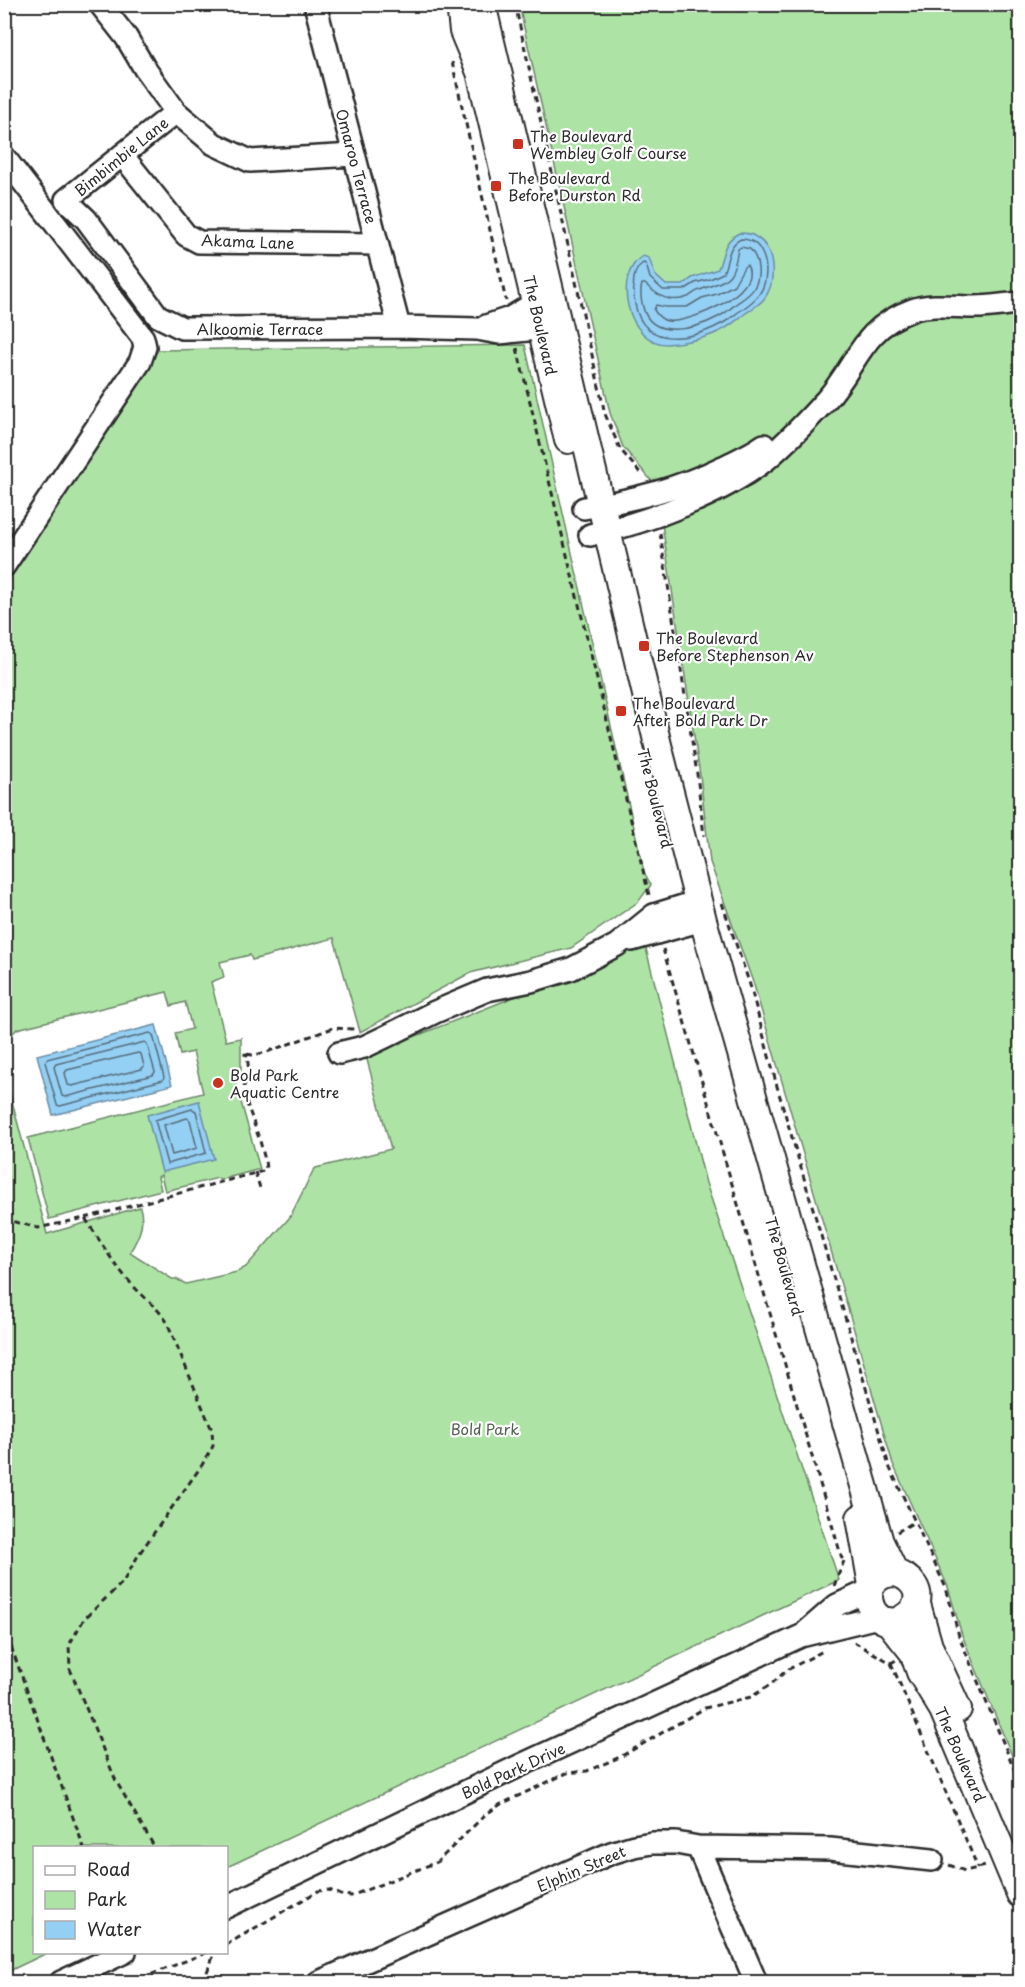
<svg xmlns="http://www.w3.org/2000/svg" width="1025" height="1987" font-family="'Playpen Sans',sans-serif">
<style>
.green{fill:#aee3a6;stroke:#6c8768;stroke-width:1.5}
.water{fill:#94cff4;stroke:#6a8da4;stroke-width:1.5}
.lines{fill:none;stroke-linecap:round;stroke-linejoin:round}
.shore{stroke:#556d7b;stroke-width:1.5}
.minor-casing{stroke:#2b2b2b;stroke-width:26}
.major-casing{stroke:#2b2b2b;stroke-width:30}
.path{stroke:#2b2b2b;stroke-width:3;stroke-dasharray:6 4.5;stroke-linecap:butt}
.minor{stroke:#fff;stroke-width:21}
.major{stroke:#fff;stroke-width:26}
.poi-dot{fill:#c8321e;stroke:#fff;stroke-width:2}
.labels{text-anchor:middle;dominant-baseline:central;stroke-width:4.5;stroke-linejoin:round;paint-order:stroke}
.poi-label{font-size:15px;fill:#2b2b2b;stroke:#fff;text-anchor:start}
.street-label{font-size:15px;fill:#2b2b2b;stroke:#fff}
.park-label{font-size:15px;fill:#526250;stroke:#fff}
</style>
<rect width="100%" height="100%" fill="#fff"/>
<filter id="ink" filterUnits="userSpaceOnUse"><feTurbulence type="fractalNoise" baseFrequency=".0167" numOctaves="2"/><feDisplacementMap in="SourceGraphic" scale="12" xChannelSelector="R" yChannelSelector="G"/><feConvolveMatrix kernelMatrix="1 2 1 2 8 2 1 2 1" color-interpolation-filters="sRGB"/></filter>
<g filter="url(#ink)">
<path class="green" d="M519 5H1020V1775L962 1635 948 1587 893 1464 754 985 710 862 700 775 662 524 650 479 623 447 610 413Z
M525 345 644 872 651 885 638 902 571 948 470 973 360 1032 334 938 252 960 250 955 220 962 224 977 211 982 226 1041 241 1038V1072L233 1074 260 1169 219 1180 218 1178 165 1191 161 1175 158 1177 161 1190 49 1219 28 1138 203 1093 193 1052 180 1055 175 1033 192 1029 185 1002 171 1006 167 992 17 1029 8 1038 5 1044V586L158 350Z
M645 945 706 1183 839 1580 227 1867 226 1848H34V1952L47 1953 5 1973 4 1071 47 1234 140 1207C145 1224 139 1237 130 1252L172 1279H176L186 1284 237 1272 246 1267 290 1217 313 1171 316 1168 391 1149 366 1056Z"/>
<path class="water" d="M739 233C745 233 751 233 756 237 775 248 777 282 764 299 760 304 752 309 746 313 739 318 732 325 724 329 708 338 685 343 667 344 628 344 611 275 643 256L649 258 655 275 666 285H683L692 278 718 269C725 252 722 242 739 233Z
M156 1025 172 1085 53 1115 37 1055Z
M199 1101 214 1159 162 1172 147 1115Z"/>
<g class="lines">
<path class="shore" d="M741 239C751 239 758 244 762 253 768 265 767 282 760 293 756 300 747 306 740 311 734 315 728 321 721 324 686 343 638 348 634 296 633 284 632 271 643 263L646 264 650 278 663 290H684L695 283 710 279 723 273C729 261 727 245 741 239Z
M741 247 750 249C759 259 761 276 754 288 751 294 743 299 737 303 731 308 725 314 718 317 696 329 651 341 643 307 641 300 640 291 642 284H645C658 296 670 304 688 297 692 295 695 291 700 290 727 279 733 282 738 249Z
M747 265C763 292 689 324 668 321 661 320 657 315 654 310L656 305 665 307H687L702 298 717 294 734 285 744 267Z
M150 1033 153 1035 164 1077 163 1080 60 1106 57 1105 45 1062 47 1059Z
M145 1042 147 1044 155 1072 153 1075 65 1097 62 1096 54 1067 56 1064Z
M138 1053 141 1054 144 1066 142 1069 72 1086 68 1085 65 1073 67 1070Z
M192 1109 196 1111 206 1153 167 1164 155 1120Z
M187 1118 190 1120 197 1148 172 1155 164 1125Z"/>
<g class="minor-casing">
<path id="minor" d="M100 4 126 37 145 69 176 112 214 144 250 161 354 155
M315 4 399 327
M176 112 66 200 86 219 158 316 182 328 399 327 477 329 499 333 557 327
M122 155 186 235 199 242 377 244
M4 157 143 338 145 347 140 362 4 566
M486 326 510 318 535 303 548 300
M584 508C633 500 678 489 723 467 737 460 752 454 764 445
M590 535C648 522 722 495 768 458 789 440 808 420 826 400 858 365 860 329 912 310 931 303 955 307 975 307 990 307 1006 304 1020 303
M632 940 703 920
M339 1053 364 1047 385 1037 435 1012 487 990 531 981 571 969 617 945 654 915 699 901
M806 1632 837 1605 870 1590
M698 1847 756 1982
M226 1907 519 1766 801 1636 878 1617
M61 1982 125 1952
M319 1982 611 1853 634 1846 652 1843H676L698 1847 830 1849 932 1860"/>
</g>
<g class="major-casing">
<path id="major" d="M460 4 463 31 480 72 568 440
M482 4 658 745 703 920 880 1542 895 1573C911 1577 924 1592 914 1608 910 1614 906 1617 899 1620 869 1632 852 1575 895 1573
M860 1518 872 1585
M917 1604 929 1646 958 1709
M888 1621 913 1652 920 1672 943 1710 1020 1894"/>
</g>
<path class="path" d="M515 4 605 414 620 449 643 476
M452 62 506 301
M517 348 650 899
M660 533 697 774 704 836
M722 903 750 985 778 1090 889 1466 946 1588 959 1636 1020 1783
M663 949 843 1562
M247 1054 252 1055 264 1053 333 1028 355 1029
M255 1172 260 1188
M85 1218 263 1171 266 1169 265 1160 260 1141 246 1101 244 1086 249 1073 247 1054 241 1055
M4 1219 38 1228 85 1218C99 1239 112 1262 129 1281 141 1296 157 1306 167 1322L212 1430 213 1446 202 1465 139 1554 123 1582 84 1619 69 1645 70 1669 116 1781 155 1848
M897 1532 914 1522
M834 1586 844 1561
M4 1627 84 1848
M854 1642 891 1663 896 1660
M891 1663 978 1868
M949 1865 965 1871 986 1866
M226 1945 318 1891 329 1890 341 1895 351 1896 437 1862 485 1815 501 1804 567 1773 587 1771 620 1757 705 1708 751 1697 770 1685 787 1670 823 1651
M132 1982 208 1952
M203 1982 215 1952"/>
<use href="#minor" class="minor"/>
<use href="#major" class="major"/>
</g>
</g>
<g class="poi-dot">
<rect x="512" y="138" width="12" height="12" rx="3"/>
<rect x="490" y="180" width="12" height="12" rx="3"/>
<rect x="638" y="640" width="12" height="12" rx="3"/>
<rect x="615" y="705" width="12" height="12" rx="3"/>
<circle cx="218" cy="1083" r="6"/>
</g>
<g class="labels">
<g class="poi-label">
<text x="530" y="135">The Boulevard<tspan x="530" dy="17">Wembley Golf Course</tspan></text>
<text x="508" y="177">The Boulevard<tspan x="508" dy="17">Before Durston Rd</tspan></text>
<text x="656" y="637">The Boulevard<tspan x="656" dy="17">Before Stephenson Av</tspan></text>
<text x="633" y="702">The Boulevard<tspan x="633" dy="17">After Bold Park Dr</tspan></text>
<text x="230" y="1074">Bold Park<tspan x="230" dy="17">Aquatic Centre</tspan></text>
</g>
<g class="street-label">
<text transform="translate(121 156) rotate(-39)">Bimbimbie Lane</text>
<text transform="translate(357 166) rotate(75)">Omaroo Terrace</text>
<text transform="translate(248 241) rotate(2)">Akama Lane</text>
<text transform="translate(541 325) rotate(77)">The Boulevard</text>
<text x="260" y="328">Alkoomie Terrace</text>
<text transform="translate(656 798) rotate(76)">The Boulevard</text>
<text transform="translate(785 1266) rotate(74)">The Boulevard</text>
<text transform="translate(961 1754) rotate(66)">The Boulevard</text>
<text transform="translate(513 1770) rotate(-25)">Bold Park Drive</text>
<text transform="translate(581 1868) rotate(-23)">Elphin Street</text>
</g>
<g class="park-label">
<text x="485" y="1428">Bold Park</text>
</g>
</g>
<rect width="1025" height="1987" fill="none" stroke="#fff" stroke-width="24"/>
<rect x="12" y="12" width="1001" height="1963" fill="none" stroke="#2b2b2b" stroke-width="2" filter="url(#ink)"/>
<rect x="33" y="1846" width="195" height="108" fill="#ffffff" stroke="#aaaaaa" stroke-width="1.5"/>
<rect x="45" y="1866" width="30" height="9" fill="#ffffff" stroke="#aaaaaa" stroke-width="1.5"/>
<text x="87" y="1876" font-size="18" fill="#2b2b2b">Road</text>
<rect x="45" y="1891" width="30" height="18" fill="#aee3a6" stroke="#aaaaaa" stroke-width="1.5"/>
<text x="87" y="1906" font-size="18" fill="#2b2b2b">Park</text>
<rect x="45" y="1921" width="30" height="18" fill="#94cff4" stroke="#aaaaaa" stroke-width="1.5"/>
<text x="87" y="1936" font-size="18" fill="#2b2b2b">Water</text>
</svg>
